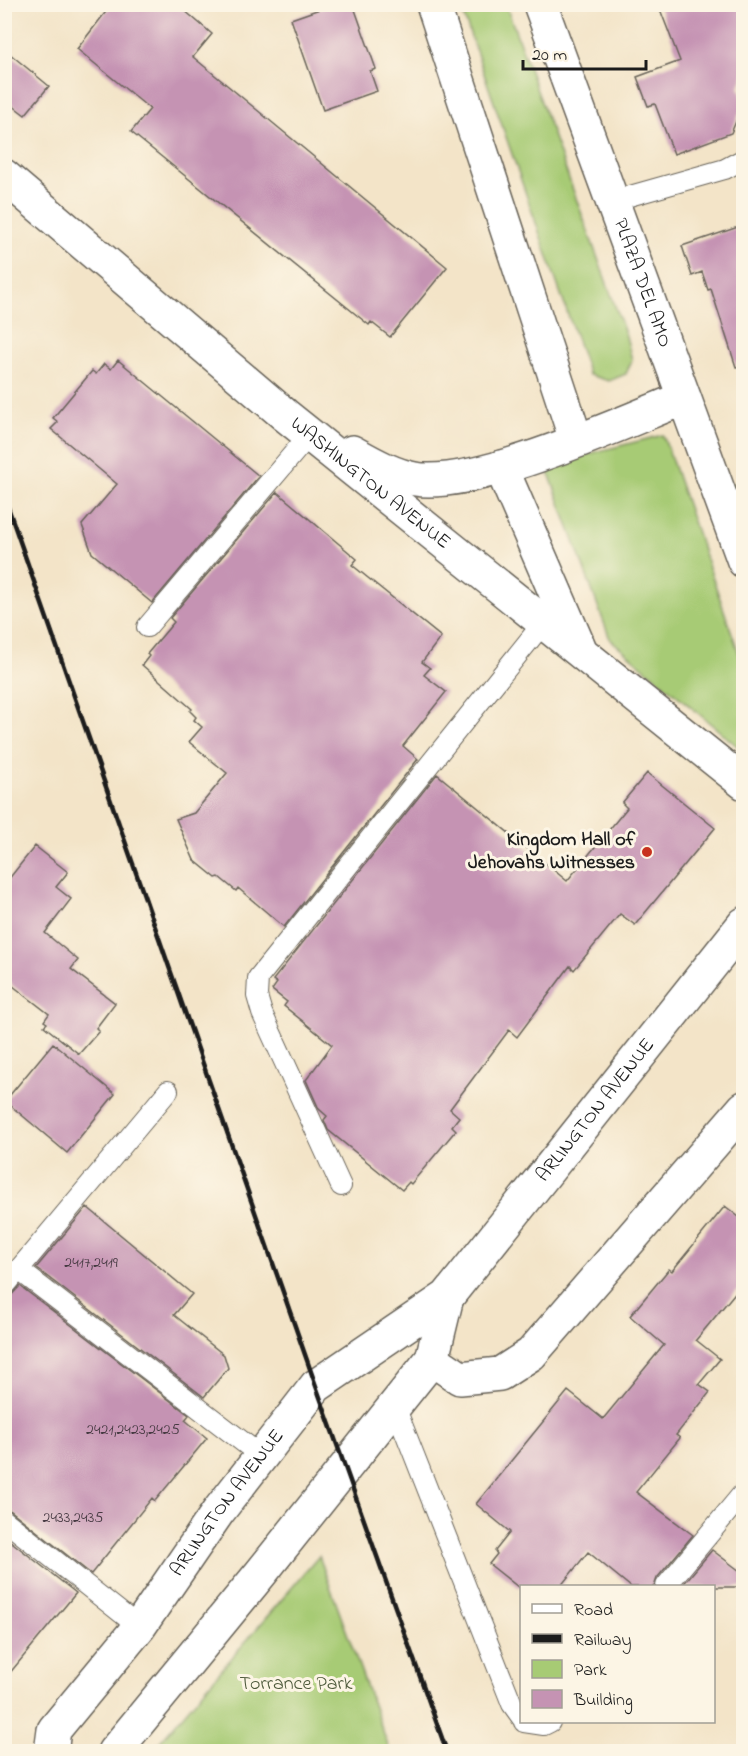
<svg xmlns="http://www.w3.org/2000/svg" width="748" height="1756" font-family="'Indie Flower',sans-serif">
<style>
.green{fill:#a7cb74;stroke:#627448;stroke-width:1.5}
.building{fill:#c593b3}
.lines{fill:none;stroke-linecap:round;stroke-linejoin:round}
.lane-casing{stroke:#676258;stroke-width:22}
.street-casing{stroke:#676258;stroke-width:36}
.secondary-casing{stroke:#676258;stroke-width:36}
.lane{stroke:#fff;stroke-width:20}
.street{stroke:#fff;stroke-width:33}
.secondary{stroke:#fff;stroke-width:33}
.rail{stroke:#1c1c1c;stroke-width:4.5}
.poi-dot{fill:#c8321e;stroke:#fcf5e5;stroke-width:2}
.labels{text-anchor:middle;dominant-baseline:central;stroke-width:6;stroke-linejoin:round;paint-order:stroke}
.number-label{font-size:16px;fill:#463a42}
.street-label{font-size:20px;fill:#1c1c1c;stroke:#fcf5e5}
.poi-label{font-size:20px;font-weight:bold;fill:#1c1c1c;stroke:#fcf5e5;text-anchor:end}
.park-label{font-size:20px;fill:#4d593b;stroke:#fcf5e5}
</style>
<rect width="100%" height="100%" fill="#fcf5e5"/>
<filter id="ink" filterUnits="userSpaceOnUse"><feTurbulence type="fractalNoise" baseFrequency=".0167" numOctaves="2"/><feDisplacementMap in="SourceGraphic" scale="12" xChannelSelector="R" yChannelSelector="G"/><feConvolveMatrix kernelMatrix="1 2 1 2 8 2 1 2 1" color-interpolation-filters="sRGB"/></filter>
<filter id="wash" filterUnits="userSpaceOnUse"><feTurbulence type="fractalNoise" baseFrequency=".008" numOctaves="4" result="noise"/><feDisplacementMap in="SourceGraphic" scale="24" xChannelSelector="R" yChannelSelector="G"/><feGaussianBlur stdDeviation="1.35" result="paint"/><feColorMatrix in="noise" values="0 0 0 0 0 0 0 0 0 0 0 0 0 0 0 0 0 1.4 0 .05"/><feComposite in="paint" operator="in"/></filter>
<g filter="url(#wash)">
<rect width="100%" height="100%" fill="#f3e4c8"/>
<path class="green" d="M460 5H506L626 336 632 360 626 374 609 381 589 375Z
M663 435 743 665V751L610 639 547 468 592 453Z
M743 481V546L722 488Z
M319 1556 390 1751H152Z"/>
<g id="blocks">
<path class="building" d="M112 4H177L212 34 193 57 447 267 390 337 371 322 369 325 131 132 150 109 77 49Z
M334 4H353L376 69 370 71 377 91 323 110 291 19Z
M658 4H744V75L739 86 744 103 731 133 674 154 655 104 648 106 637 77 680 61Z
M4 49 49 86 25 115 4 99Z
M744 225V366L736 367 711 289 708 290 702 272 692 276 682 246Z
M118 360 259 476 152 603 92 553 82 525 117 484 51 429 58 422 53 418 92 371 96 374 104 364 111 369Z
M277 492 357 559 352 565 441 637 422 662 430 668 424 675 446 692 403 746 418 759 284 927 238 888 236 891 219 877 216 878 194 860 176 819 194 813 227 773 189 742 202 727 194 720 196 717 190 711 192 709 142 665 149 656 147 654 174 622 170 618Z
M647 773 715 828 635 925 620 914 574 970 570 966 517 1037 509 1030 450 1109 459 1117 452 1126 456 1130 411 1184 409 1182 402 1190 328 1130 324 1120 327 1116 319 1109 306 1080 332 1045 284 1006 287 1002 272 990 277 983 273 980 437 774 567 881 627 808 622 803Z
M35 846 68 872 56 887 71 899 45 933 78 960 71 969 115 1003 96 1028 99 1031 79 1054 44 1026 47 1023 44 1021 49 1014 4 979V885Z
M53 1043 115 1094 67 1153 5 1101Z
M725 1206 744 1221V1282L696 1340 720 1359 699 1384 710 1392 676 1435 680 1438 636 1492 693 1535 657 1578 654 1587H631L588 1552 560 1587H518L489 1564 497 1554 495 1551 510 1532 476 1504 568 1391 603 1419 664 1345 630 1316 669 1269 672 1271Z
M87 1207 192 1294 174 1315 224 1355 228 1368 204 1397 36 1268Z
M20 1286 189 1415 185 1420 207 1438 155 1501 152 1498 91 1574 11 1511 4 1508V1303Z
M4 1536 76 1593 4 1680Z
M712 1550 744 1574V1587H681Z"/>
</g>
</g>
<g filter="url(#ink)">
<use href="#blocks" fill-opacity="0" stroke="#676258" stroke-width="1.5"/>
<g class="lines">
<g class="lane-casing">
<path id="lane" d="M612 201 725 169 744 159
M147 627 310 434
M341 1186 262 1013 257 996 258 978 544 622
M19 1270 260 1455
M4 1287 168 1091
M394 1404 512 1704 522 1718
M4 1520 139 1627
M666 1586 744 1492
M524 1722 544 1725 550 1722"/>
</g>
<g class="street-casing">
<path id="street" d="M433 4 576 440
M432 1359 460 1378 500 1374 531 1354 744 1108"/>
</g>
<g class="secondary-casing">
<g id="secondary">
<path id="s1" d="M540 4 744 561"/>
<path id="s2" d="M4 176 285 415 744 783"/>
<path d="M352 452C370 462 394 476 415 479 478 489 621 423 684 398"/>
<path d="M501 467 579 647"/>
<path id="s3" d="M51 1752 54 1730 139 1627 218 1512 316 1386 447 1297 744 924"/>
<path d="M114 1752 261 1573 432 1359 447 1297"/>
</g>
</g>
<use href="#lane" class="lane"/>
<use href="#street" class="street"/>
<use href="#secondary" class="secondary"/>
<path class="rail" d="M4 496 316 1386 447 1752"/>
</g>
</g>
<circle class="poi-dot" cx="647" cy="852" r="6"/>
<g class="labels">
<g class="number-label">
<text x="91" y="1263">2417,2419</text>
<text x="133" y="1430">2421,2423,2425</text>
<text x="73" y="1518">2433,2435</text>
</g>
<g class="street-label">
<text stroke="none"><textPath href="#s1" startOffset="297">PLAZA DEL AMO</textPath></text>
<text stroke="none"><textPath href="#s2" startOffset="478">WASHINGTON AVENUE</textPath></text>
<text stroke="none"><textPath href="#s3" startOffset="852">ARLINGTON AVENUE</textPath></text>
<text stroke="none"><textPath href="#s3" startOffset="308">ARLINGTON AVENUE</textPath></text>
</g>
<g class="poi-label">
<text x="635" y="840">Kingdom Hall of<tspan x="635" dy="23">Jehovahs Witnesses</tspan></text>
</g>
<g class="park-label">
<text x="296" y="1684">Torrance Park</text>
</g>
</g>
<rect width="748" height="1756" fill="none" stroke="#fcf5e5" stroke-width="24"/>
<rect x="520" y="1585" width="195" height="138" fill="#fcf5e5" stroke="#a29e95" stroke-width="1.5"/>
<rect x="532" y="1604" width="30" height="9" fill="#ffffff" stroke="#a29e95" stroke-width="1.5"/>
<text x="574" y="1615" font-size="18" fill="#1c1c1c">Road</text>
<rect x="532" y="1634" width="30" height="9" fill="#1c1c1c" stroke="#a29e95" stroke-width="1.5"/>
<text x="574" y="1645" font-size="18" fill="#1c1c1c">Railway</text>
<rect x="532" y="1660" width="30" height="18" fill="#a7cb74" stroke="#a29e95" stroke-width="1.5"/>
<text x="574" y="1675" font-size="18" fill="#1c1c1c">Park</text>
<rect x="532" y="1690" width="30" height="18" fill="#c593b3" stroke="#a29e95" stroke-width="1.5"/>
<text x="574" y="1705" font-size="18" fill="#1c1c1c">Building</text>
<path d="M523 60v9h123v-9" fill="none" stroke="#1c1c1c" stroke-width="3"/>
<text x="532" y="60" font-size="18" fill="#1c1c1c" stroke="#fcf5e5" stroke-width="4.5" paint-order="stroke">20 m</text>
</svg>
